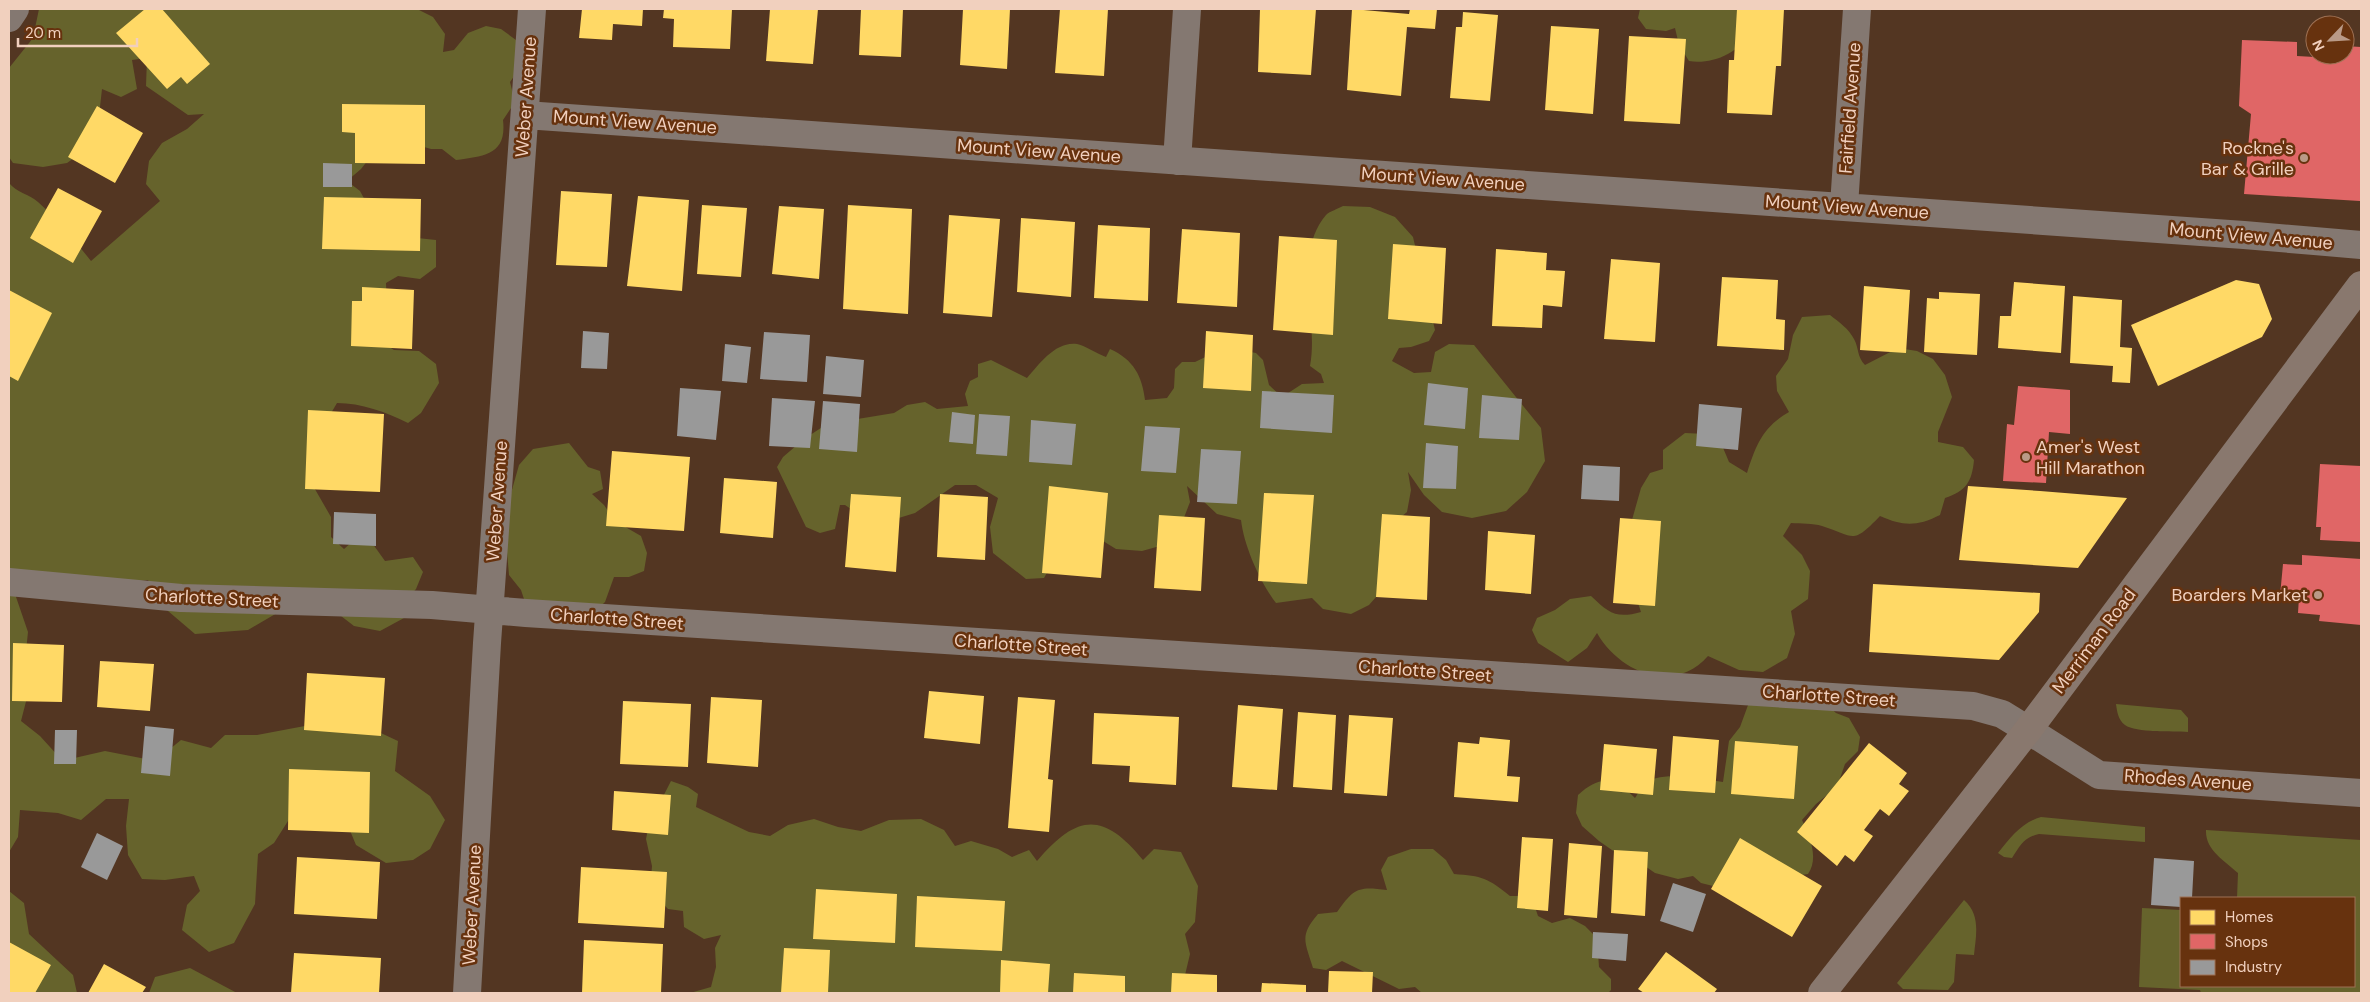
<svg xmlns="http://www.w3.org/2000/svg" width="2370" height="1002" font-family="'DM Sans',sans-serif">
<style>
.green{fill:#66632c}
.homes{fill:#ffd966}
.shops{fill:#e06666}
.industry{fill:#999}
.lines{fill:none;stroke-linecap:round;stroke-linejoin:round}
.minor{stroke:#847871;stroke-width:28}
.tertiary{stroke:#847871;stroke-width:28}
.secondary{stroke:#89786e;stroke-width:28}
.poi-dot{fill:#ba9a87;stroke:#67320e;stroke-width:2}
.labels{text-anchor:middle;dominant-baseline:central;stroke-width:5;stroke-linejoin:round;paint-order:stroke}
.street-label{font-size:18px;fill:#f1d0be;stroke:#67320e}
.poi-label{font-size:18px;fill:#f1d0be;stroke:#67320e;text-anchor:end}
</style>
<rect width="100%" height="100%" fill="#533622"/>
<path class="green" d="M39 9H417L433 17 445 34 443 52 454 50 468 33 486 26 501 29 516 40 522 65 510 82 515 102 503 120C507 155 484 156 456 160L442 149H431L417 145 376 150 361 169 347 181 360 191 366 202 399 236 436 240V267L420 279 398 276 386 283 387 310 379 340 394 350 419 351 436 364 439 383 421 413 408 423C386 412 361 403 337 403L327 420 312 484 331 517V537L344 549 352 542 370 540 385 561 413 557 423 572 416 589 408 598 404 618 380 631 354 626 341 616 289 606 248 630 195 634 168 611 148 580 15 594 28 632 25 661 31 682 21 721 40 736 60 758 70 759 105 751 151 760 165 753 181 740 211 748 225 735H257L310 725 368 727 398 741 395 771 430 796 445 820 430 849 413 860 386 863 356 845 341 809 295 810 274 843 258 854 255 904 234 943 209 952 182 930 187 905 200 891 194 876 165 880 142 879 128 855 126 826 129 799H106L81 820 58 813 20 810 18 837 9 852V183C17 193 29 194 38 202 58 220 75 241 91 261L160 201 146 184 149 161 162 143 187 129 204 114 188 115 146 86 147 58 132 60 137 89 121 97 102 89 99 116 91 146 67 163 43 167 13 163 9 157V68L33 38Z
M1640 9H1750C1749 16 1750 25 1748 32 1741 54 1709 65 1689 61L1679 45 1675 28 1666 31 1646 29 1638 18Z
M1343 206 1370 207 1395 217 1413 237 1435 330 1429 341 1411 347 1399 348 1392 361 1414 373 1431 372 1435 352 1449 344 1474 345 1541 428 1545 461 1527 492 1506 511 1472 518 1442 512 1424 495 1408 472 1411 490 1407 512 1395 522 1391 580 1369 605 1351 614 1323 609 1312 598 1276 603C1260 582 1244 546 1241 520L1217 514 1187 486 1190 502 1180 528 1167 544 1142 551 1116 549 1090 533 1054 560 1044 578 1026 579 993 553 990 527 998 498 976 485H955L915 513 889 521 866 519 845 505H840L835 529 820 533 806 527 777 467 783 457 804 439 827 424 894 413 907 405 925 402 937 409 968 406 965 394 970 381 978 377V364L991 360 1027 378C1040 363 1056 341 1077 344 1084 345 1097 354 1106 357L1110 349C1134 360 1142 376 1145 400L1167 398 1174 388 1175 369 1182 362H1195L1220 350 1234 349 1256 353 1263 360 1269 385 1282 397 1302 384 1324 383 1321 374 1310 366C1319 319 1292 255 1326 215 1330 211 1338 209 1343 206Z
M1830 315C1839 322 1849 329 1854 339 1859 348 1857 357 1865 365L1898 348 1917 351 1933 359 1945 375 1952 397 1938 432V442L1963 447 1974 460C1972 482 1966 491 1945 498L1940 515C1916 527 1903 526 1880 516 1852 545 1856 537 1822 526 1813 523 1801 524 1791 523L1783 536 1802 555 1810 571 1808 599 1791 611 1795 634 1787 658 1763 672 1739 670 1708 656C1674 695 1620 673 1597 633L1587 648 1568 662 1538 643 1532 630 1537 618 1555 610 1570 599 1591 596C1609 613 1616 619 1641 612L1634 591 1630 527 1641 488 1650 473 1663 469V450L1685 433 1706 434 1721 443 1729 462 1747 473C1756 445 1763 427 1789 412L1777 391 1776 376 1788 359 1793 335 1802 317Z
M569 443 588 467 600 471 603 489 592 494 604 505 615 521 641 536 647 553 644 571 629 577H614L605 602 584 622 525 602 521 590 509 575 504 518 519 465 533 449Z
M1751 697 1824 702 1836 713 1849 718 1860 737 1858 751 1845 764 1837 787 1816 804 1802 820C1810 837 1819 858 1808 874L1721 888 1701 883 1693 876 1678 879 1655 873 1639 862 1622 857 1599 841 1582 826 1576 813 1578 795C1600 775 1614 777 1635 798 1638 794 1640 788 1643 785 1658 769 1703 779 1723 782L1729 741 1740 727Z
M2116 704 2181 710 2188 718V732C2173 731 2136 733 2125 725 2118 720 2117 711 2116 704Z
M671 781 688 787 698 794 696 807 749 832 770 836 788 825 814 819 838 827 861 831 889 820 921 819 944 830 955 846 971 841 998 849 1012 857 1029 850 1037 861C1077 814 1103 811 1143 860L1154 849 1181 852 1198 886 1195 922 1185 934 1190 954 1181 992 690 993 711 987 716 967 715 948 721 935 704 939 684 927 683 911 668 909 650 890 652 866 646 839 649 824Z
M2041 817 2145 827V842L2039 834C2024 837 2020 846 2012 858L2004 857 1998 853C2011 837 2021 823 2041 817Z
M2206 830 2361 840V993H2201L2200 990 2139 987 2142 908 2181 910V986H2354V898H2237L2238 873C2225 861 2205 850 2206 830Z
M1411 849H1433L1446 860 1454 874C1482 876 1488 878 1510 896H1524L1533 901 1538 916 1552 923 1570 918 1585 926 1597 938 1599 967 1611 979V990L1608 993H1422L1415 987 1399 989 1342 961 1326 970 1313 968C1305 942 1299 936 1318 914L1337 912C1354 888 1358 886 1387 890L1381 870 1388 857Z
M9 891 24 903 29 934 73 975 77 993H9Z
M1964 900C1981 915 1976 935 1974 955L1956 954 1954 982 1948 990 1903 989 1897 983Z
M190 968 237 993H149L155 977Z"/>
<path class="homes" d="M145 9H162L210 64 187 84 181 77 167 89 116 33Z
M582 9H643L642 26 613 24 612 40 579 38Z
M664 9H732L730 49 673 47 674 19 663 18Z
M770 9H818L813 64 766 61Z
M861 9H903L901 57 859 55Z
M963 9H1010L1007 69 960 65Z
M1060 9H1108L1104 76 1055 73Z
M1260 9H1316L1311 75 1258 72Z
M1352 9 1409 14 1410 9H1437L1435 29 1407 27 1401 96 1347 90Z
M1737 9H1784L1781 66H1776L1772 115 1727 113 1729 60H1734Z
M1463 12 1498 15 1490 101 1450 98 1456 27H1462Z
M1551 26 1599 29 1593 114 1545 110Z
M1629 36 1686 39 1680 124 1624 121Z
M342 104 425 105V164L355 163V133L342 132Z
M97 106 143 133 115 183 68 157Z
M58 188 102 211 73 263 30 238Z
M561 191 612 194 607 267 556 265Z
M638 196 689 200 682 291 627 286Z
M324 197 421 199 420 251 322 249Z
M702 205 747 208 741 277 697 274Z
M848 205 912 209 908 314 843 309Z
M779 206 824 209 819 279 772 274Z
M949 215 1000 219 992 317 943 313Z
M1021 218 1075 222 1071 297 1017 292Z
M1098 225 1150 228 1148 301 1094 298Z
M1182 229 1240 233 1237 307 1177 303Z
M1279 236 1337 240 1333 335 1273 330Z
M1393 244 1446 248 1442 324 1388 319Z
M1496 249 1547 253 1546 270 1565 271 1562 307 1543 305 1542 328 1492 326Z
M1611 259 1660 263 1655 342 1604 339Z
M1722 277 1778 280 1776 319 1785 320 1784 350 1717 346Z
M2236 280 2259 284 2272 319 2262 337 2158 386 2131 325Z
M2014 282 2065 286 2061 353 1998 348 2000 316H2011Z
M1864 286 1910 290 1906 353 1860 350Z
M362 287 414 290 412 349 351 346 352 301H362Z
M9 290 52 313 18 381 9 376Z
M1939 292 1980 294 1977 355 1924 352 1927 298 1939 299Z
M2073 296 2122 300 2120 347 2132 348 2130 383 2112 382 2113 366 2070 363Z
M1206 331 1253 335 1251 391 1203 388Z
M308 410 384 414 380 492 305 489Z
M612 451 690 457 684 531 606 526Z
M724 478 777 482 773 538 720 533Z
M1049 486 1108 493 1101 578 1042 573Z
M1968 486 2040 491 2127 498 2078 568 1959 560Z
M1264 493 1314 495 1307 584 1258 581Z
M851 494 901 497 896 572 845 567Z
M940 494 988 497 985 560 937 557Z
M1382 514 1430 517 1427 600 1376 597Z
M1159 515 1205 518 1201 591 1154 588Z
M1620 518 1661 521 1655 606 1613 603Z
M1488 531 1535 535 1531 594 1485 590Z
M1873 584 2040 593 2039 612 1999 660 1869 652Z
M13 643 64 645 62 702 12 701Z
M100 661 154 664 150 711 97 707Z
M307 673 385 678 381 736 304 730Z
M929 691 984 696 980 744 924 738Z
M711 697 762 700 758 767 707 763Z
M1018 697 1055 700 1048 779 1053 780 1049 832 1008 828Z
M623 701 691 704 688 767 620 764Z
M1238 705 1283 709 1277 790 1232 787Z
M1298 712 1336 715 1332 790 1293 787Z
M1094 713 1179 717 1176 785 1129 782 1130 766 1092 764Z
M1349 715 1393 718 1387 796 1344 793Z
M1673 736 1719 740 1715 793 1669 790Z
M1480 737 1510 740 1507 776 1520 777 1518 802 1454 797 1458 742 1479 744Z
M1735 741 1798 746 1794 799 1731 794Z
M1869 743 1907 773 1899 784 1909 791 1889 816 1880 809 1864 830 1873 836 1854 862 1845 855 1837 866 1797 832Z
M1604 744 1657 749 1653 795 1600 790Z
M289 769 370 772 369 833 288 830Z
M614 791 671 795 668 835 612 830Z
M1522 837 1553 839 1548 911 1517 908Z
M1740 838 1822 886 1792 937 1711 889Z
M1569 843 1602 846 1597 918 1564 915Z
M1614 850 1648 852 1645 916 1611 913Z
M297 857 380 862 377 919 294 914Z
M581 867 667 872 664 928 578 923Z
M816 889 897 894 895 943 813 939Z
M917 896 1005 901 1002 951 915 947Z
M584 940 663 944 661 993H582Z
M9 942 51 965 35 993H9Z
M784 948 830 950 828 993H781Z
M1666 952 1717 989 1714 993H1644L1638 989Z
M294 953 381 958 379 993H291Z
M1001 960 1050 964 1048 993H1000Z
M104 964 146 987 142 993H88Z
M1329 971 1373 972 1372 993H1328Z
M1074 973 1125 976V993H1073Z
M1172 973 1217 975V993H1171Z
M1262 983 1306 985V993H1261Z"/>
<path class="shops" d="M2242 40 2297 42V56L2332 58V55H2345V46L2361 47 2360 201 2244 194 2251 114 2239 106Z
M2018 386 2070 390V434L2049 432 2046 483 2003 481 2007 424 2014 425Z
M2320 464 2361 466V542L2320 540 2321 527H2316Z
M2302 555 2361 559V625L2319 621 2320 615 2298 613 2299 597 2280 596 2283 564 2302 565Z"/>
<path class="industry" d="M323 163 352 164V187H323Z
M583 331 609 333 607 369 581 368Z
M764 332 810 335 807 382 760 379Z
M725 344 751 347 747 383 722 381Z
M826 356 864 360 861 397 823 394Z
M1428 383 1468 388 1465 429 1424 425Z
M680 388 721 391 716 440 677 436Z
M1262 391 1334 395 1332 433 1260 428Z
M1482 395 1522 399 1519 440 1479 438Z
M772 398 815 401 810 448 769 446Z
M823 401 860 404 857 452 819 449Z
M1699 404 1742 408 1738 450 1696 446Z
M952 412 975 415 973 444 949 442Z
M979 414 1010 416 1007 456 976 454Z
M1031 420 1076 424 1072 465 1029 462Z
M1145 426 1180 428 1176 473 1141 471Z
M1426 443 1458 446 1456 489 1423 488Z
M1201 449 1241 451 1237 504 1197 502Z
M1583 465 1620 467 1619 501 1581 499Z
M334 512 376 514V546L333 544Z
M145 726 174 729 170 776 141 773Z
M55 730H77L76 764H54Z
M97 833 123 846 107 880 81 867Z
M2154 858 2194 861 2192 898H2181V907L2151 905Z
M1673 883 1706 894 1693 932 1660 921Z
M1593 932 1628 934 1626 961 1592 958Z"/>
<g class="lines">
<path class="minor" d="M9 18 15 9
M525 115 2244 235 2361 245
M1177 161 1187 9
M1844 206 1857 9
M9 582 181 598 432 605 526 613 1973 706 2002 714 2028 730
M467 993 487 643 532 9"/>
<path class="tertiary" d="M2028 730 2099 775 2361 793"/>
<path class="secondary" d="M1822 993 2028 730 2361 285"/>
</g>
<g class="poi-dot">
<circle cx="2304" cy="158" r="5"/>
<circle cx="2026" cy="457" r="5"/>
<circle cx="2318" cy="595" r="5"/>
</g>
<g class="labels">
<g class="street-label">
<text transform="translate(526 97) rotate(-86)">Weber Avenue</text>
<text transform="translate(1850 108) rotate(-86)">Fairfield Avenue</text>
<text transform="translate(635 122) rotate(4)">Mount View Avenue</text>
<text transform="translate(1039 151) rotate(4)">Mount View Avenue</text>
<text transform="translate(1443 179) rotate(4)">Mount View Avenue</text>
<text transform="translate(1847 207) rotate(4)">Mount View Avenue</text>
<text transform="translate(2251 236) rotate(5)">Mount View Avenue</text>
<text transform="translate(497 501) rotate(-86)">Weber Avenue</text>
<text transform="translate(212 598) rotate(3)">Charlotte Street</text>
<text transform="translate(617 619) rotate(4)">Charlotte Street</text>
<text transform="translate(2094 641) rotate(-53)">Merriman Road</text>
<text transform="translate(1021 645) rotate(4)">Charlotte Street</text>
<text transform="translate(1425 671) rotate(4)">Charlotte Street</text>
<text transform="translate(1829 696) rotate(4)">Charlotte Street</text>
<text transform="translate(2188 780) rotate(4)">Rhodes Avenue</text>
<text transform="translate(472 905) rotate(-87)">Weber Avenue</text>
</g>
<g class="poi-label">
<text x="2294" y="148">Rockne's<tspan x="2294" dy="21">Bar &amp; Grille</tspan></text>
<text x="2036" y="447" text-anchor="start">Amer's West<tspan x="2036" dy="21">Hill Marathon</tspan></text>
<text x="2308" y="595">Boarders Market</text>
</g>
</g>
<rect width="2370" height="1002" fill="none" stroke="#f1d0be" stroke-width="20"/>
<rect x="2180" y="897" width="175" height="90" fill="#67320e" stroke="#9e7154"/>
<rect x="2190" y="910" width="25" height="15" fill="#ffd966" stroke="#9e7154"/>
<text x="2225" y="922" font-size="15" fill="#f1d0be">Homes</text>
<rect x="2190" y="934" width="25" height="15" fill="#e06666" stroke="#9e7154"/>
<text x="2225" y="947" font-size="15" fill="#f1d0be">Shops</text>
<rect x="2190" y="960" width="25" height="15" fill="#999999" stroke="#9e7154"/>
<text x="2225" y="972" font-size="15" fill="#f1d0be">Industry</text>
<g transform="translate(2330 40) rotate(245)"><circle r="24" fill="#67320e" stroke="#9e7154"/>
<path d="M0-4L9 19L0 12L-9 19Z" fill="#ba9a87"/>
<text y="-8" font-size="14" font-weight="bold" text-anchor="middle" fill="#f1d0be">N</text>
</g>
<path d="M18 38v8h119v-8" fill="none" stroke="#f1d0be" stroke-width="2.5"/>
<text x="25" y="38" font-size="15" fill="#f1d0be" stroke="#67320e" stroke-width="4" paint-order="stroke">20 m</text>
</svg>
